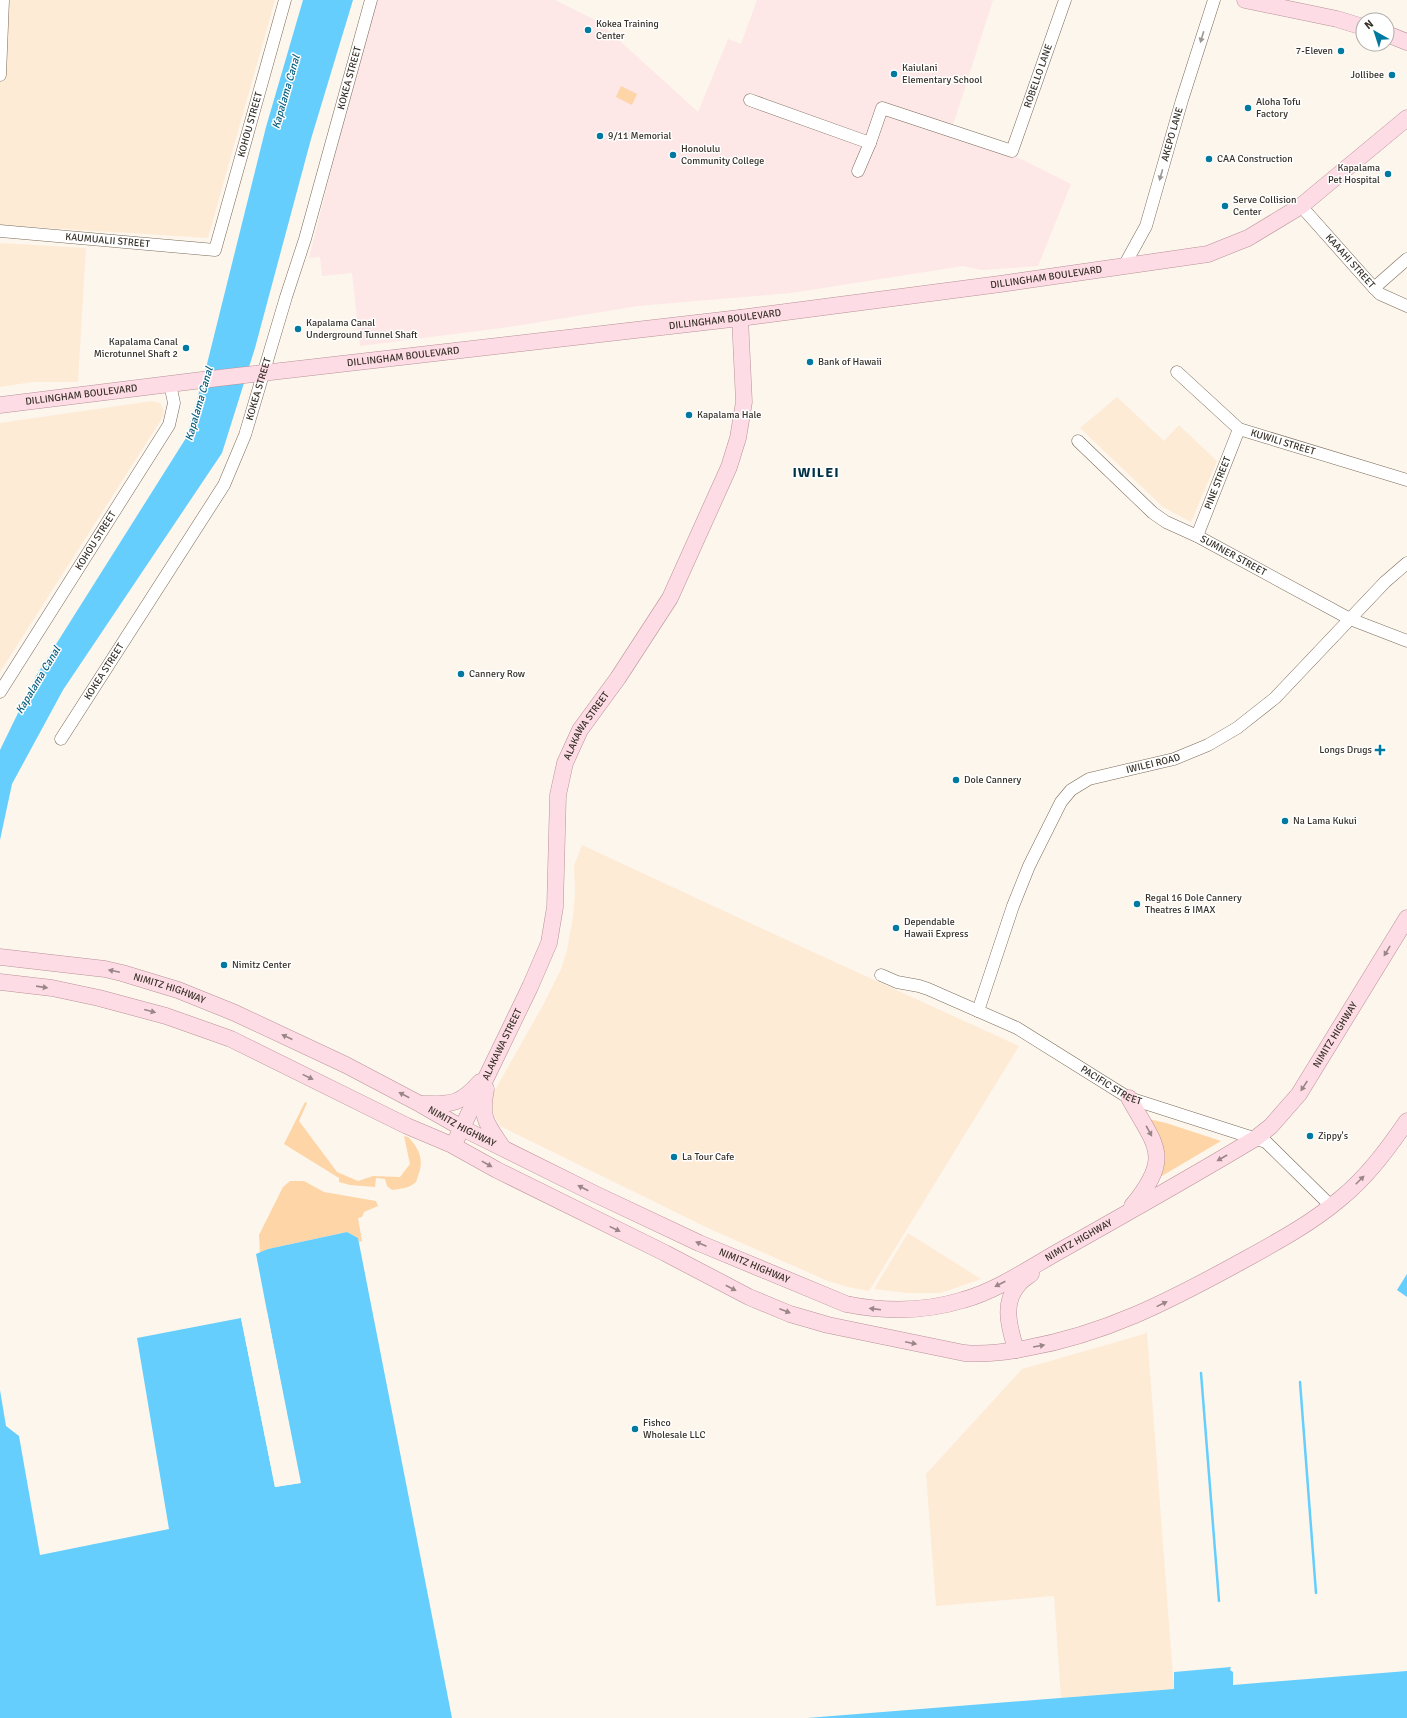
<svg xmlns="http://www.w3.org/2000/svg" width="1407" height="1718" font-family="Signika,sans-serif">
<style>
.built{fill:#feebd6}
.education{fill:#fde7e7}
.green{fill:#fdd5a6}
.water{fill:#65cefd}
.pier{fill:#fdf6ed}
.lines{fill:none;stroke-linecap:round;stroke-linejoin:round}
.stream{stroke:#65cefd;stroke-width:2.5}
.minor-casing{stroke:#7a6a58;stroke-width:13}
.major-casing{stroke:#b89198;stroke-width:17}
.minor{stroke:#fff;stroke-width:12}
.major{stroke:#fedce5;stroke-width:16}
.oneway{fill:#9b9894}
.oneway2{fill:#9a8687}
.poi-dot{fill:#0079a1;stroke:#fff;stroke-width:1.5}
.labels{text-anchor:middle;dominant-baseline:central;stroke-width:3;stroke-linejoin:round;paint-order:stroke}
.poi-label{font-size:10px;fill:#373129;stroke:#fff;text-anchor:start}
.street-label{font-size:10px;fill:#373129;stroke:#fff}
.water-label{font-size:11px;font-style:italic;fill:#08607f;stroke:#fff}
.district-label{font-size:14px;font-weight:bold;letter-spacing:1px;fill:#003144;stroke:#fff}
</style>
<rect width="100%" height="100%" fill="#fdf6ed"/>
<path class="built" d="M0 0H275L208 238 0 225Z
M0 243 86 248 78 382H33L0 387Z
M1117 397 1164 441 1179 425 1217 461 1191 522 1163 507 1080 428Z
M152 401 160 403 164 411 163 417 0 672V423Z
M582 845 802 947 1019 1046 869 1291 848 1287 828 1281 712 1230 500 1126 494 1115 491 1097 543 1005 561 969 567 950 573 917 575 893 574 866Z
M908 1233 981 1279 941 1293H908L874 1289Z
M1147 1332 1174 1689 1061 1698 1054 1596 936 1606 926 1474 1022 1369 1144 1334Z"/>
<path class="education" d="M374 0H555L599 22 698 112 728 39 741 44 757 0H993L953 125 1071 184 1038 266 982 270 963 266 791 293 638 306 509 327 360 346 352 273 322 276 320 257 309 258Z"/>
<path class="green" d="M621 86 637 94 632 105 616 97Z
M305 1102 307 1103 299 1121 337 1172 358 1181 373 1176 400 1177 410 1164 404 1136 408 1137C418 1147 424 1158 419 1173 418 1175 417 1180 416 1182 410 1188 400 1189 392 1190L387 1186 385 1179 376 1178 375 1187 350 1185 339 1182V1178L284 1144Z
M1144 1118 1166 1123 1221 1141 1155 1180Z
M290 1181H304L324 1192 376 1201 378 1206 364 1212 362 1217 358 1218 362 1241 359 1242 358 1238 347 1232 268 1249 260 1253 259 1235 283 1187Z"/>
<path class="water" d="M303 0H353L311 139 255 348 222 453 63 690 12 784 0 840V750L36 676 186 438 207 364 266 127Z
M347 1232 358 1238 452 1718H0V1390L6 1426 19 1436 40 1555 169 1529 137 1338 241 1318 275 1487 300 1483 256 1254 268 1249Z
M1407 1274V1297L1397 1290Z
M1231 1667 1230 1670 1233 1672V1685L1407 1671V1718H807L1174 1689V1672Z"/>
<path class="pier" d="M265 1312H267L301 1483 275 1487 241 1318H243L276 1485 298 1481Z"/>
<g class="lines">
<path class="stream" d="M1201 1373 1219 1601
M1300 1382 1316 1593"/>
<g class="minor-casing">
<g id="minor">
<path d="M0 75 3 0"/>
<path id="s1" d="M750 100 870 143 882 108 1012 151 1065 0"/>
<path d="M858 171 870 143"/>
<path id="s2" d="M1301 206 1374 288 1380 294 1407 306"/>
<path id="s3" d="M0 231 215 250 285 0"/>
<path id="s4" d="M1124 266 1146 226 1182 100 1214 0"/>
<path d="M1374 288 1407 259"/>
<path id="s5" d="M1177 372 1239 429 1407 480"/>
<path id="s6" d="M1078 441 1153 513 1166 522 1197 536 1350 619 1407 641"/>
<path id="s7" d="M1197 536 1239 429"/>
<path id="s8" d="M0 692 169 425 174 403 170 384"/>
<path id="s9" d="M61 739 224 485 245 435 286 297 305 239 371 0"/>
<path id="s10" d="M881 975 897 982 919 986 928 989 1017 1028 1129 1098 1266 1142 1331 1206"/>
<path id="s11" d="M978 1011 1013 906 1029 866 1061 802 1071 790 1089 779 1174 759 1208 745 1237 728 1275 698 1385 582 1407 563"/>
</g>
</g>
<g class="major-casing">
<g id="major">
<path d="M1245 0 1337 19 1363 27"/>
<path d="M1387 34 1407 42"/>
<path id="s12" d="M0 405 202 380 740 318 1000 284 1208 254 1248 238 1301 206 1407 118"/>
<path id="s13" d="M0 957 105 969 122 973 178 990 235 1013 346 1065 420 1104 462 1128 595 1194 699 1243 846 1304C885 1312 924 1312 963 1300 999 1290 1032 1266 1065 1248 1129 1212 1193 1176 1256 1138L1271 1126 1299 1094 1407 918"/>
<path d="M0 982 52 988 99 998 166 1016 231 1039 407 1126 452 1145 497 1170 665 1253 749 1297 790 1314 828 1325 964 1353C985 1355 1007 1352 1027 1348 1105 1334 1167 1302 1235 1265 1271 1245 1308 1226 1340 1199 1367 1177 1387 1150 1407 1121"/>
<path d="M486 1089C480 1119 487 1124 503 1148"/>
<path d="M1129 1098C1156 1147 1173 1156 1132 1206"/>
<path d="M421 1104C450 1104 459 1106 480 1082"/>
<path id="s14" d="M457 1138 530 987 549 943 555 907 558 795 565 763 580 730 618 678 670 598 729 467 738 438 744 402 740 318"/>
<path d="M1016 1350C1010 1329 1001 1303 1019 1284 1022 1280 1027 1277 1031 1274"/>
</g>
</g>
<use href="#minor" class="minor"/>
<use href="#major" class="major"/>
</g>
<defs><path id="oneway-solid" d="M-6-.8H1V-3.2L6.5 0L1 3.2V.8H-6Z"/></defs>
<g class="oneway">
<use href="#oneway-solid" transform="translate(1202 37) rotate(107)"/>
<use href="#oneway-solid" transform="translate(1161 175) rotate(106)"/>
</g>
<g class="oneway2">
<use href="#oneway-solid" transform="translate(1387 951) rotate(121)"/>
<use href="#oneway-solid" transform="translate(114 971) rotate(-168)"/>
<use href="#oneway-solid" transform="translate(42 987) rotate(8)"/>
<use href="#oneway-solid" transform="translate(150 1011) rotate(15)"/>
<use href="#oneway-solid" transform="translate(287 1037) rotate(-155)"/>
<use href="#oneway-solid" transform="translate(308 1077) rotate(26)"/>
<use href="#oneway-solid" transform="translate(1304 1086) rotate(123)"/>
<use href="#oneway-solid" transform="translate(404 1095) rotate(-152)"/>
<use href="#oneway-solid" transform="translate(1149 1131) rotate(61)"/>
<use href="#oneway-solid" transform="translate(1222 1158) rotate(150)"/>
<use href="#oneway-solid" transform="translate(487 1164) rotate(29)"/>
<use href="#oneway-solid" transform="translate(1360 1180) rotate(-45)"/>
<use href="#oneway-solid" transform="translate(583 1188) rotate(-153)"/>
<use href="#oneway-solid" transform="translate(615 1229) rotate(26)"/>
<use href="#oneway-solid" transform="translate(701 1244) rotate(-157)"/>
<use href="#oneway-solid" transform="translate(1000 1284) rotate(153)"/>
<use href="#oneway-solid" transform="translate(731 1288) rotate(28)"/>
<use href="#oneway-solid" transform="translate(1162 1304) rotate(-26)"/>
<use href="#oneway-solid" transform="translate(875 1309) rotate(-173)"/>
<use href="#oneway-solid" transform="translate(785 1311) rotate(21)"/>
<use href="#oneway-solid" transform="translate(911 1343) rotate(12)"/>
<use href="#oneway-solid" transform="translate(1039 1346) rotate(-10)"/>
</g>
<g class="poi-dot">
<circle cx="588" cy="30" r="4"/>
<circle cx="1341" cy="51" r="4"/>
<circle cx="894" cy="74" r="4"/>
<circle cx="1392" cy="75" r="4"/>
<circle cx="1248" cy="108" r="4"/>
<circle cx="600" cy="136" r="4"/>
<circle cx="673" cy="155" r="4"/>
<circle cx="1209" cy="159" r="4"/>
<circle cx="1388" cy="174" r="4"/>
<circle cx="1225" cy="206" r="4"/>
<circle cx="298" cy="329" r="4"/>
<circle cx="186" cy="348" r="4"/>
<circle cx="810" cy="362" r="4"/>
<circle cx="689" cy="415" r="4"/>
<circle cx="461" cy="674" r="4"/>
<path d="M1378 744h4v4h4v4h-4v4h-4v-4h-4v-4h4z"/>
<circle cx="956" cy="780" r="4"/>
<circle cx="1285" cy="821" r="4"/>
<circle cx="1137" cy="904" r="4"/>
<circle cx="896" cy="928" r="4"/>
<circle cx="224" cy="965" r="4"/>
<circle cx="1310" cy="1136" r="4"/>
<circle cx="674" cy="1157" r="4"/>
<circle cx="635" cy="1429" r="4"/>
</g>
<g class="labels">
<g class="poi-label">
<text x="596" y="24">Kokea Training<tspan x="596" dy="12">Center</tspan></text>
<text x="1333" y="51" text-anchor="end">7-Eleven</text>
<text x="902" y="68">Kaiulani<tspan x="902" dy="12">Elementary School</tspan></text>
<text x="1384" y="75" text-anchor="end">Jollibee</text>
<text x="1256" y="102">Aloha Tofu<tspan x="1256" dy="12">Factory</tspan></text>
<text x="608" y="136">9/11 Memorial</text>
<text x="681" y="149">Honolulu<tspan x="681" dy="12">Community College</tspan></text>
<text x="1217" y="159">CAA Construction</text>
<text x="1380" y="168" text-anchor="end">Kapalama<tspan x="1380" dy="12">Pet Hospital</tspan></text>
<text x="1233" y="200">Serve Collision<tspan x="1233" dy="12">Center</tspan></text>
<text x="306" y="323">Kapalama Canal<tspan x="306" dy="12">Underground Tunnel Shaft</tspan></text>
<text x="178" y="342" text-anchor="end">Kapalama Canal<tspan x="178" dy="12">Microtunnel Shaft 2</tspan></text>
<text x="818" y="362">Bank of Hawaii</text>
<text x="697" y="415">Kapalama Hale</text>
<text x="469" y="674">Cannery Row</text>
<text x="1372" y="750" text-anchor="end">Longs Drugs</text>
<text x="964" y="780">Dole Cannery</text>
<text x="1293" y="821">Na Lama Kukui</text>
<text x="1145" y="898">Regal 16 Dole Cannery<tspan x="1145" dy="12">Theatres &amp; IMAX</tspan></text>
<text x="904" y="922">Dependable<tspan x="904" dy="12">Hawaii Express</tspan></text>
<text x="232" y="965">Nimitz Center</text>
<text x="1318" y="1136">Zippy's</text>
<text x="682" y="1157">La Tour Cafe</text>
<text x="643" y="1423">Fishco<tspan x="643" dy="12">Wholesale LLC</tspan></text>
</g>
<g class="street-label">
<text stroke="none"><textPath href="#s1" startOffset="381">ROBELLO LANE</textPath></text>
<text stroke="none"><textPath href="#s9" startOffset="728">KOKEA STREET</textPath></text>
<text stroke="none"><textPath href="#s3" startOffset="346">KOHOU STREET</textPath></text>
<text stroke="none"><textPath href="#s4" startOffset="141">AKEPO LANE</textPath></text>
<text stroke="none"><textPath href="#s3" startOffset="108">KAUMUALII STREET</textPath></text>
<text stroke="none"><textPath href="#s2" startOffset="74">KAAAHI STREET</textPath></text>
<text stroke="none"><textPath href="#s12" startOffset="1054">DILLINGHAM BOULEVARD</textPath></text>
<text stroke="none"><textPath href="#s12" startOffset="730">DILLINGHAM BOULEVARD</textPath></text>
<text stroke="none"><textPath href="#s12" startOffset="406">DILLINGHAM BOULEVARD</textPath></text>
<text stroke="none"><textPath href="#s9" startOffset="404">KOKEA STREET</textPath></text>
<text stroke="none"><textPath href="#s12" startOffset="82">DILLINGHAM BOULEVARD</textPath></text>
<text stroke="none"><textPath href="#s5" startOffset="130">KUWILI STREET</textPath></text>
<text stroke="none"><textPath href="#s7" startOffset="57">PINE STREET</textPath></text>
<text stroke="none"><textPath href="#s8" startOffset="179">KOHOU STREET</textPath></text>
<text stroke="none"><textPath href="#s6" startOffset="195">SUMNER STREET</textPath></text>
<text stroke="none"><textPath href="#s9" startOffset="80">KOKEA STREET</textPath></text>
<text stroke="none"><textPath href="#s14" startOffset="440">ALAKAWA STREET</textPath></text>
<text stroke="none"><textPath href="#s11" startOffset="328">IWILEI ROAD</textPath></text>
<text stroke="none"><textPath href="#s13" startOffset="173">NIMITZ HIGHWAY</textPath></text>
<text stroke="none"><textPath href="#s13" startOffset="1505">NIMITZ HIGHWAY</textPath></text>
<text stroke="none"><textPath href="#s14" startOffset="104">ALAKAWA STREET</textPath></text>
<text stroke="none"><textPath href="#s10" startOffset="257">PACIFIC STREET</textPath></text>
<text stroke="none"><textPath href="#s13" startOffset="497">NIMITZ HIGHWAY</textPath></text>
<text stroke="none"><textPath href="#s13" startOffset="1169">NIMITZ HIGHWAY</textPath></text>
<text stroke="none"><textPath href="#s13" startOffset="821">NIMITZ HIGHWAY</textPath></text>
</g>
<g class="water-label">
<text transform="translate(286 92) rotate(-74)">Kapalama Canal</text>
<text transform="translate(199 404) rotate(-74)">Kapalama Canal</text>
<text transform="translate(38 680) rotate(-59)">Kapalama Canal</text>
</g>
<g class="district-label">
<text x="816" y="472">IWILEI</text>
</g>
</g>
<g transform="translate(1375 32) rotate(321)"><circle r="19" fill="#ffffff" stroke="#afada9"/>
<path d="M0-3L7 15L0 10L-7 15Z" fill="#0079a1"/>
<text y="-6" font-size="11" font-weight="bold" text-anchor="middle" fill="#373129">N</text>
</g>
</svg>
